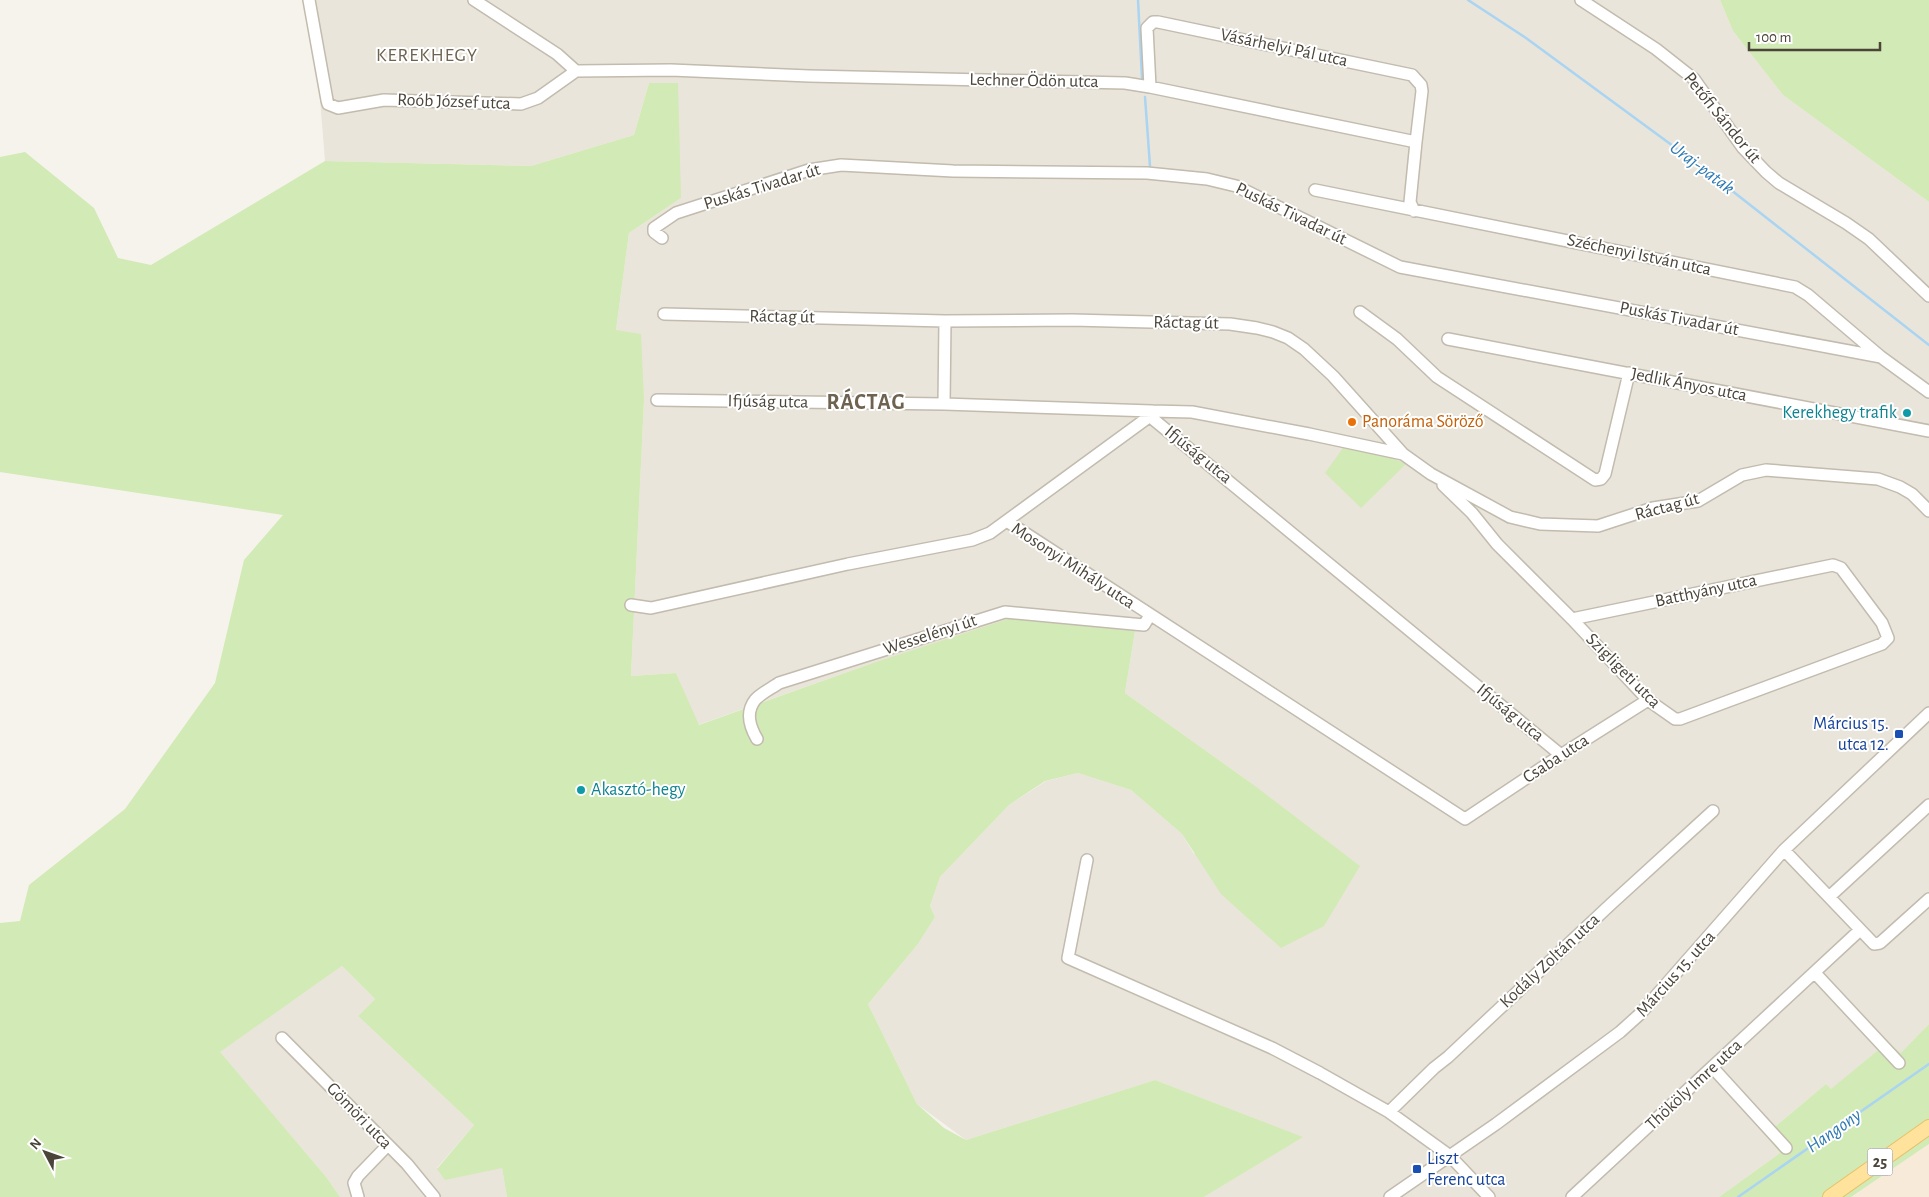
<svg xmlns="http://www.w3.org/2000/svg" width="1929" height="1197" font-family="'Alegreya Sans',sans-serif">
<style>
.residential{fill:#eae5da}
.commercial{fill:#f7ead8}
.green{fill:#d2eab5}
.lines{fill:none;stroke-linecap:round;stroke-linejoin:round}
.stream{stroke:#a9d4f2;stroke-width:2.5}
.minor-casing{stroke:#c2bbae;stroke-width:14}
.major-casing{stroke:#e6c16a;stroke-width:16}
.minor{stroke:#fff;stroke-width:11}
.major{stroke:#ffe39c;stroke-width:14}
.culture-dot{fill:#0f9aa8;stroke:#fff;stroke-width:2}
.food-dot{fill:#e8710a;stroke:#fff;stroke-width:2}
.transit-dot{fill:#1a4fb4;stroke:#fff;stroke-width:2}
.labels{text-anchor:middle;dominant-baseline:central;stroke-width:4;stroke-linejoin:round;paint-order:stroke}
.shield{fill:#fff;stroke:#817c74;stroke-width:1}
.shield-label{font-size:16px;font-weight:bold;fill:#4b4439}
.street-label{font-size:18px;fill:#4b4439;stroke:#fff}
.culture-label{font-size:18px;fill:#0d838f;stroke:#fff;text-anchor:end}
.food-label{font-size:18px;fill:#c56008;stroke:#fff;text-anchor:start}
.transit-label{font-size:18px;fill:#164399;stroke:#fff;text-anchor:end}
.neighbourhood-label{font-size:19px;letter-spacing:1px;fill:#6e6250;stroke:#fff}
.water-label{font-size:19px;font-style:italic;fill:#2e7ab2;stroke:#fff}
.district-label{font-size:22px;font-weight:bold;letter-spacing:1px;fill:#6e6250;stroke:#fff}
</style>
<rect width="100%" height="100%" fill="#f6f3ec"/>
<path class="residential" d="M312 0H1720L1733 31 1783 95 1929 202V1024L1901 1054 1888 1042 1831 1090 1826 1084 1765 1135 1780 1153 1719 1197H1204L1302 1137 1155 1080 966 1140 917 1104 868 1004 918 944 935 917 930 906 940 877 1009 805 1046 781 1078 773 1131 790 1182 834 1194 854 1251 783 1125 693 1135 631 870 664 698 725 676 673 631 676 644 400 616 330 629 233 681 198 649 83 634 135 531 166 325 161Z
M342 966 375 999 358 1016 474 1125 437 1168H502L507 1197H340L327 1178 219 1052Z"/>
<path class="commercial" d="M1929 1144V1197H1851Z"/>
<path class="green" d="M1720 0H1929V202L1783 95 1733 31Z
M649 83H678L681 198 629 233 616 330 641 334 644 400 631 676 676 673 699 725 870 664 1008 619 1135 631 1125 693 1251 783 1360 866 1324 926 1281 948 1221 894 1182 834 1131 790 1078 773 1045 781 1009 805 940 877 930 906 935 917 918 944 868 1004 917 1104 944 1128 966 1140 1155 1080 1303 1137 1204 1197H507L502 1168 445 1180 437 1169 474 1125 358 1016 375 999 342 966 220 1052 327 1178 340 1197H0V923L20 921 29 885 125 809 215 683 244 560 283 515 0 472V157L25 152 94 208 118 258 151 265 325 161 531 166 634 135Z
M1343 448 1392 458 1406 464 1361 508 1325 473Z
M1929 1024V1144L1851 1197H1719L1780 1153 1765 1135 1826 1084 1831 1089 1888 1042 1901 1053Z"/>
<g class="lines">
<path class="stream" d="M1138 0 1142 78
M1468 0 1526 38 1703 168 1929 345
M1145 97 1150 166
M1738 1197 1929 1064"/>
<g class="minor-casing">
<path id="minor" d="M309 0 327 100 328 104 338 108 384 100 521 104 538 98 576 71
M474 0 557 54 576 71
M1581 0 1656 49 1694 79 1743 148 1766 172 1779 183 1846 223 1869 239 1929 296
M576 71 671 70 809 76 1125 83 1150 87 1416 142 1410 202 1414 211
M1150 87 1147 28 1153 22H1158L1412 75 1421 85 1422 91 1416 142
M1315 190 1795 287 1808 295 1881 357 1929 392
M662 238 654 232V228L676 213 809 170 841 165 953 171 1147 173 1207 179 1236 186 1400 267 1881 357
M1360 312 1397 339 1437 377 1595 480 1601 479 1605 474 1629 373
M664 314 945 321 1072 320 1230 324 1257 328 1273 332 1288 338 1304 349 1333 376 1403 454 1431 474 1510 517 1540 524 1598 526 1653 508 1698 501 1742 475 1766 470 1878 479 1900 487 1912 494 1929 511
M1448 339 1929 431
M657 400 944 404 1152 411 1153 419 1561 755
M944 404 945 321
M1443 485 1472 513 1497 544 1572 619 1648 700 1675 719H1680L1882 644 1888 638 1882 623 1841 568 1833 565 1572 619
M1008 522 1465 819 1561 755 1648 700
M631 605 651 608 848 564 972 540 990 533 1146 419 1152 411 1192 412 1309 434 1403 454
M757 739C750 727 745 713 755 700 760 694 772 688 779 683L1005 612 1144 625 1150 615
M1784 850 1874 944 1880 943 1929 899
M1087 860 1068 958 1272 1048 1320 1073 1389 1112 1450 1156 1489 1197
M1829 897 1929 805
M1815 973 1899 1063
M282 1038 407 1164 434 1197
M1713 1068 1786 1148
M1389 1112 1434 1068 1448 1057 1611 904 1713 811
M358 1197 354 1183 358 1176 387 1146
M1390 1197 1496 1124 1620 1032 1640 1014 1784 850 1929 713
M1572 1197 1860 930"/>
</g>
<g class="major-casing">
<path id="major" d="M1830 1197 1929 1127"/>
</g>
<use href="#minor" class="minor"/>
<use href="#major" class="major"/>
</g>
<g class="culture-dot">
<circle cx="1907" cy="413" r="5"/>
<circle cx="581" cy="790" r="5"/>
</g>
<circle class="food-dot" cx="1352" cy="422" r="5"/>
<g class="transit-dot">
<rect x="1894" y="729" width="10" height="10" rx="2.5"/>
<rect x="1412" y="1164" width="10" height="10" rx="2.5"/>
</g>
<g class="labels">
<rect class="shield" x="1867.5" y="1148.5" width="25" height="27" rx="4"/>
<g class="shield-label">
<text x="1880" y="1162">25</text>
</g>
<g class="street-label">
<text transform="translate(1284 48) rotate(12)">Vásárhelyi Pál utca</text>
<text transform="translate(1034 81) rotate(1)">Lechner Ödön utca</text>
<text transform="translate(454 102) rotate(2)">Roób József utca</text>
<text transform="translate(1722 118) rotate(51)">Petőfi Sándor út</text>
<text transform="translate(762 187) rotate(-17)">Puskás Tivadar út</text>
<text transform="translate(1291 214) rotate(26)">Puskás Tivadar út</text>
<text transform="translate(1639 255) rotate(12)">Széchenyi István utca</text>
<text transform="translate(782 317) rotate(1)">Ráctag út</text>
<text transform="translate(1679 319) rotate(11)">Puskás Tivadar út</text>
<text transform="translate(1186 323) rotate(1)">Ráctag út</text>
<text transform="translate(1689 385) rotate(11)">Jedlik Ányos utca</text>
<text transform="translate(768 402) rotate(1)">Ifjúság utca</text>
<text transform="translate(1198 455) rotate(39)">Ifjúság utca</text>
<text transform="translate(1667 507) rotate(-15)">Ráctag út</text>
<text transform="translate(1073 566) rotate(33)">Mosonyi Mihály utca</text>
<text transform="translate(1706 591) rotate(-12)">Batthyány utca</text>
<text transform="translate(930 635) rotate(-18)">Wesselényi út</text>
<text transform="translate(1623 671) rotate(45)">Szigligeti utca</text>
<text transform="translate(1510 713) rotate(39)">Ifjúság utca</text>
<text transform="translate(1556 759) rotate(-33)">Csaba utca</text>
<text transform="translate(1550 961) rotate(-43)">Kodály Zoltán utca</text>
<text transform="translate(1676 974) rotate(-48)">Március 15. utca</text>
<text transform="translate(1694 1085) rotate(-43)">Thököly Imre utca</text>
<text transform="translate(359 1116) rotate(46)">Gömöri utca</text>
</g>
<g class="culture-label">
<text x="1897" y="413">Kerekhegy trafik</text>
<text x="591" y="790" text-anchor="start">Akasztó-hegy</text>
</g>
<g class="food-label">
<text x="1362" y="422">Panoráma Söröző</text>
</g>
<g class="transit-label">
<text x="1889" y="724">Március 15.<tspan x="1889" dy="21">utca 12.</tspan></text>
<text x="1427" y="1159" text-anchor="start">Liszt<tspan x="1427" dy="21">Ferenc utca</tspan></text>
</g>
<g class="neighbourhood-label">
<text x="427" y="55">KEREKHEGY</text>
</g>
<g class="water-label">
<text transform="translate(1702 168) rotate(37)">Uraj-patak</text>
<text transform="translate(1834 1131) rotate(-35)">Hangony</text>
</g>
<g class="district-label">
<text x="866" y="402">RÁCTAG</text>
</g>
</g>
<g transform="translate(45 1152) rotate(311)" stroke="#ffffff" stroke-width="4" paint-order="stroke">
<path d="M0-4L9 19L0 12L-9 19Z" fill="#4b4439"/>
<text y="-8" font-size="14" font-weight="bold" text-anchor="middle" fill="#4b4439">N</text>
</g>
<path d="M1749 42v8h131v-8" fill="none" stroke="#4b4439" stroke-width="2.5"/>
<text x="1756" y="42" font-size="15" fill="#4b4439" stroke="#ffffff" stroke-width="4" paint-order="stroke">100 m</text>
</svg>
